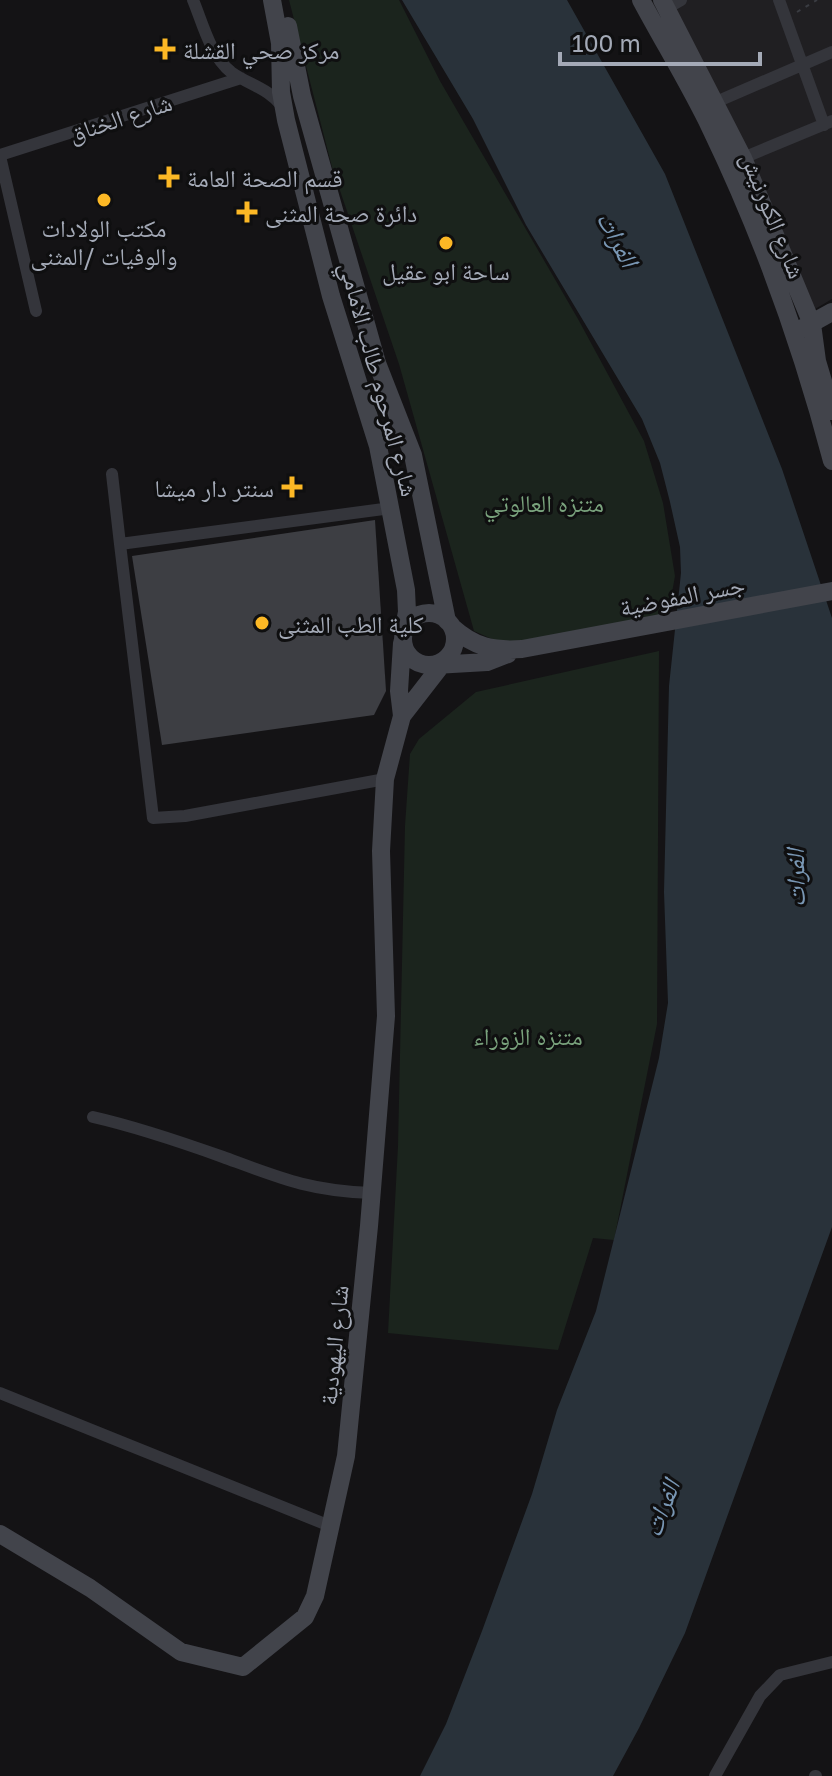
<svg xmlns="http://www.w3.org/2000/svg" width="832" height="1776" font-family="'Golos Text','Noto Naskh Arabic',sans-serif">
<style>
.built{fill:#201f22}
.green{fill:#1b241d}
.water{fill:#29323a}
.building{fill:#3d3e43}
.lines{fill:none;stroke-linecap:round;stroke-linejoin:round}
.path{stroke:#3a3c42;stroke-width:2;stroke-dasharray:4 6;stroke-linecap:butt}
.street{stroke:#34353b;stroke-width:12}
.secondary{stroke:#42444b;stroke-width:18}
.poi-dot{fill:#fcb825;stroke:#0f0f10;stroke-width:3}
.labels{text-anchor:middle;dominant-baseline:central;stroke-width:6;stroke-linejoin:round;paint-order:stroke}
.poi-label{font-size:24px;fill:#a4aab7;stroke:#0f0f10;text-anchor:start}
.street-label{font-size:24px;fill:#a4aab7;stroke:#0f0f10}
.park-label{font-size:24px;fill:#7aa37d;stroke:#0f0f10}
.water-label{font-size:26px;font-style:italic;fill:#7997b4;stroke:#0f0f10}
</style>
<rect width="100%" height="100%" fill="#141315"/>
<path class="built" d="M671 0H832V299L810 312Z"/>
<path class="green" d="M289 0H399L440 81 578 319 644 441 663 503 675 576 668 615 510 647 474 631 399 364 332 167Z
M659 651 657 1024 614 1240 593 1238 558 1350 388 1333 398 1146 405 826 410 754 419 739 476 692Z"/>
<path class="water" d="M402 0H567L665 174 782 469 832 618V1227L685 1633 639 1728 613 1776H420L446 1724 482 1631 532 1494 557 1410 596 1311 659 1058 668 1003 664 892 669 686 681 573 680 547 670 502 660 463 642 419 526 225 473 119Z"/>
<path class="building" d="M375 520 386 691 374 715 162 745 132 556Z"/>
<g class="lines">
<path class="path" d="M797 12 817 0"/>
<path class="street" d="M193 0C203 24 210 55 231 72 249 85 268 88 282 106
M779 0 824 125
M667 8 681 0
M716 102 832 52
M0 155 241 78
M0 156 36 311
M743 158 832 121
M112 474 120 544
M385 779 185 816 153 818 120 544 391 508
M93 1117C137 1127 181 1142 223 1157 280 1178 310 1191 372 1193
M0 1393 330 1526
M715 1776 760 1696 780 1675 832 1662
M815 1776H816"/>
<path class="secondary" d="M272 0 280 43 281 92 286 120 331 296 378 446 406 590 407 612 403 632
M641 0C664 43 690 85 711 129 762 235 802 347 832 461
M662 0 743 158 812 324 817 361 832 411
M288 26 302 96 377 363 413 455 447 621
M803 328 832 312
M403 639a26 26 0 1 1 52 0a26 26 0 1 1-52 0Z
M452 627C474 647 493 651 522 649L832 591
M402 643 399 691 402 716
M435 665 487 662 508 654
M0 1534 90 1588 181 1652 243 1667 305 1617 315 1596 346 1456 369 1226 386 1016 381 851 385 779 402 716 447 658"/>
</g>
<g class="poi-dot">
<path d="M161 37h8v8h8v8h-8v8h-8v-8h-8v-8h8z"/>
<path d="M165 165h8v8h8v8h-8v8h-8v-8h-8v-8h8z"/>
<circle cx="104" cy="200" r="8"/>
<path d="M243 200h8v8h8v8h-8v8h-8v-8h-8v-8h8z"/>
<circle cx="446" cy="243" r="8"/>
<path d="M288 475h8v8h8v8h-8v8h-8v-8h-8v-8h8z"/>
<circle cx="262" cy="623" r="8"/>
</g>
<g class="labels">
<g class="poi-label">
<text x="183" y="49">مركز صحي القشلة</text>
<text x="187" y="177">قسم الصحة العامة</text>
<text x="265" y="212">دائرة صحة المثنى</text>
<text x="104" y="227" text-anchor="middle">مكتب الولادات<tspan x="104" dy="28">والوفيات /المثنى</tspan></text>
<text x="446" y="270" text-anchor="middle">ساحة ابو عقيل</text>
<text x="274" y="487" text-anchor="end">سنتر دار ميشا</text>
<text x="278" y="623">كلية الطب المثنى</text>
</g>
<g class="street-label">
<text transform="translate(120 117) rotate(-18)">شارع الخناق</text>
<text transform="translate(774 215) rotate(68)">شارع الكورنيش</text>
<text transform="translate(380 379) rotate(75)">شارع المرحوم طالب الامامي</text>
<text transform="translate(682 595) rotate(-11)">جسر المفوضية</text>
<text transform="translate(333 1345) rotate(-84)">شارع اليهودية</text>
</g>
<g class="park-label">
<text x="544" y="502">متنزه العالوتي</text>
<text x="528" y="1035">متنزه الزوراء</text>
</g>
<g class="water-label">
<text transform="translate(618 239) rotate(62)">الفرات</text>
<text transform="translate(795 878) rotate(-91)">الفرات</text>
<text transform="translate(661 1508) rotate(-69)">الفرات</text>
</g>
</g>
<path d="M560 52v12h200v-12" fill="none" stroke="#a4aab7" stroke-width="4"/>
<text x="572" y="52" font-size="24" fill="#a4aab7" stroke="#0f0f10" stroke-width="6" paint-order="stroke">100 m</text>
</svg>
